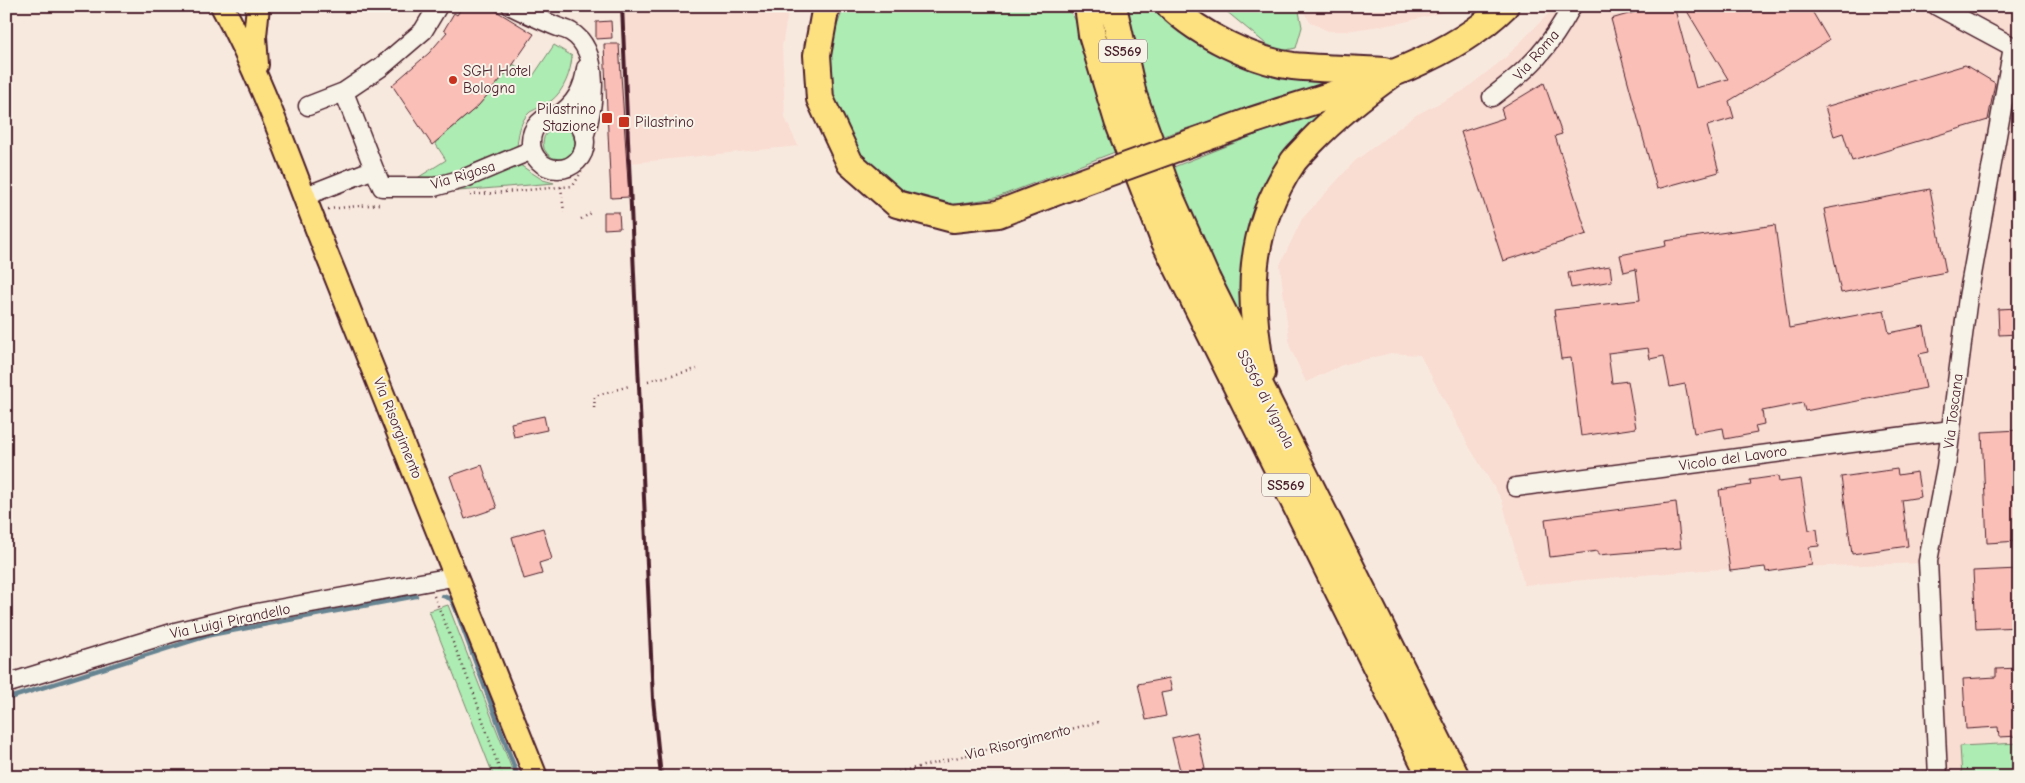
<svg xmlns="http://www.w3.org/2000/svg" width="2025" height="783" font-family="'Comic Neue',sans-serif">
<style>
.built{fill:#f9dcd2}
.green{fill:#adecb3;stroke:#7c866f}
.lines{fill:none;stroke-linecap:round;stroke-linejoin:round}
.stream{stroke:#668491;stroke-width:4.5}
.building{fill:#fabfb7;stroke:#4a1f2b}
.minor-casing{stroke:#4a1f2b;stroke-width:21}
.major-casing{stroke:#4a1f2b;stroke-width:26}
.highway-casing{stroke:#4a1f2b;stroke-width:30}
.path{stroke:#4a1f2b;stroke-width:2.5;stroke-dasharray:1 4;stroke-linecap:butt}
.minor{stroke:#f7f3e8;stroke-width:18}
.major{stroke:#fde080;stroke-width:22}
.highway{stroke:#fde080;stroke-width:26}
.rail{stroke:#4a1f2b;stroke-width:4}
.highway-bridge-casing{stroke:#4a1f2b;stroke-width:30;stroke-linecap:butt}
.highway-bridge{stroke:#fde080;stroke-width:26}
.poi-dot{fill:#c8321e;stroke:#f7f3e8;stroke-width:2}
.labels{text-anchor:middle;dominant-baseline:central;stroke-width:4;stroke-linejoin:round;paint-order:stroke}
.shield{fill:#f7f3e8;stroke:#7e5f64;stroke-width:1}
.shield-label{font-size:14px;font-weight:bold;fill:#4a1f2b}
.street-label{font-size:15px;fill:#4a1f2b;stroke:#f7f3e8}
.poi-label{font-size:15px;fill:#4a1f2b;stroke:#f7f3e8;text-anchor:start}
</style>
<rect width="100%" height="100%" fill="#f8e9de"/>
<filter id="ink" filterUnits="userSpaceOnUse"><feTurbulence type="fractalNoise" baseFrequency=".02" numOctaves="2"/><feDisplacementMap in="SourceGraphic" scale="10" xChannelSelector="R" yChannelSelector="G"/><feConvolveMatrix kernelMatrix="1 2 1 2 8 2 1 2 1" color-interpolation-filters="sRGB"/></filter>
<g filter="url(#ink)">
<path class="built" d="M620 6H789L782 46 785 118 798 146 631 163Z
M1300 6H1457L1452 10 1400 23 1346 31H1328L1310 22Z
M1556 6H2019V777H1936L1925 563 1702 570 1524 585 1502 500 1470 448 1420 355 1391 353 1342 365 1306 382 1290 347 1280 265 1302 219 1355 161 1416 115 1463 91 1505 58Z"/>
<path class="green" d="M844 6H1066L1075 19 1115 152 995 198 949 205 901 191 858 156 834 107 827 54Z
M1125 6H1158L1224 56 1284 78 1327 84 1160 137 1133 47Z
M1220 6H1298L1302 27 1296 48 1281 51 1266 44Z
M554 45 572 56C571 72 564 91 551 101 545 106 537 108 530 112 520 120 518 136 517 148L441 179 411 182 446 160 435 143 478 106 513 64 533 76Z
M1331 105 1276 172 1245 331 1171 168Z
M543 143a16 16 0 1 1 32 0a16 16 0 1 1-32 0Z
M520 165 543 180 554 183 447 192Z
M448 605 515 777H494L429 611Z
M2019 743V777H1962L1960 746Z"/>
<g class="lines">
<path class="stream" d="M443 596 451 599 455 607 518 777
M6 699 210 635 416 596"/>
</g>
<path class="building" d="M463 6H488L534 34 512 66 478 106 432 145 392 85 429 53 447 32 444 30 454 13 457 15Z
M1656 6H1674L1696 88 1728 79 1684 6H1809L1829 40 1729 101 1734 118 1707 126 1719 172 1657 189 1611 19Z
M611 21 612 38 596 39V22Z
M604 44H619L629 197 611 198Z
M1965 65 1995 83 1988 120 1852 161 1843 133 1834 136 1825 107Z
M1544 83 1562 134 1555 136 1587 234 1503 261 1461 132 1504 118 1501 109Z
M1930 189 1946 272 1841 293 1824 209Z
M604 212H619L620 228 604 229Z
M1775 225 1789 328 1884 310 1889 333 1924 326 1929 352 1919 354 1926 388 1805 411 1803 403 1762 411 1764 424 1755 426 1757 433 1725 439 1723 428 1694 433 1685 384 1670 387 1664 356 1650 359 1648 348 1608 353 1612 383 1628 381 1636 428 1581 436 1571 358 1561 359 1554 310 1640 300 1636 269 1624 272 1620 255 1666 246 1665 241Z
M1610 266 1612 281 1571 288 1568 273Z
M2019 308V334L1999 335 1998 309Z
M544 416 547 430 514 437 511 423Z
M2019 430V541L1987 543 1982 432Z
M482 465 497 508 465 519 450 476Z
M1897 469 1898 475 1917 472 1921 497 1902 500 1908 546 1852 554 1841 477Z
M1778 476 1779 482 1801 479 1809 530 1817 529 1819 546 1809 547 1812 565 1766 572 1765 567 1730 571 1719 490 1751 485 1750 480Z
M1676 502 1681 548 1598 555V551L1550 557 1545 519Z
M543 528 552 559 539 563 542 574 524 579 512 537Z
M2019 569V627L1976 629 1973 571Z
M2019 668V736L1999 737 1998 727 1966 729 1963 679 1996 677V669Z
M1169 678 1172 691 1161 693 1166 716 1146 720 1138 684Z
M1197 732 1205 769 1181 774 1172 738Z"/>
<g class="lines">
<g class="minor-casing">
<path id="minor" d="M511 6C525 13 539 19 553 25 559 28 566 29 571 32 602 51 594 109 584 137
M1937 6 2019 50
M1492 97C1530 68 1549 49 1572 6
M308 106 344 92 381 67 423 31 438 6
M531 142a27 27 0 1 1 54 0a27 27 0 1 1-54 0Z
M557 116C575 105 584 89 586 68
M374 169 382 187H434L463 179 532 150
M303 197 374 169 344 92
M1516 487 1951 430
M6 684 175 632 246 615 458 576
M1938 777 1928 561 1946 467 1968 297 2013 47"/>
</g>
<g class="major-casing">
<path id="major" d="M222 6C268 90 297 183 334 272 402 440 470 608 536 777
M257 65 255 36 258 6"/>
</g>
<g class="highway-casing">
<path id="highway" d="M828 6 825 11 817 55 820 99 850 163 897 204 953 219 998 214 1058 191
M1088 6 1092 35 1118 121 1164 240 1431 777
M1113 6 1133 95 1168 192 1207 280 1456 777
M1170 6C1199 34 1253 61 1293 66 1323 69 1354 69 1384 71
M1251 121C1332 94 1444 67 1505 6
M1262 373C1247 296 1248 229 1293 162 1298 155 1305 149 1311 142 1337 115 1365 93 1395 72"/>
</g>
<path class="path" d="M561 187 564 212
M470 195 573 186 594 150
M328 209 380 204
M581 219 593 212
M648 381 697 369
M594 408 595 396 629 386
M434 596 474 694 502 777
M879 777 1099 722"/>
<use href="#minor" class="minor"/>
<use href="#major" class="major"/>
<use href="#highway" class="highway"/>
<path class="rail" d="M622 6 653 699 661 777"/>
<g class="highway-bridge-casing">
<path id="highway-bridge" d="M1058 191 1251 121"/>
</g>
<use href="#highway-bridge" class="highway-bridge"/>
</g>
</g>
<g class="poi-dot">
<circle cx="453" cy="80" r="5"/>
<rect x="601" y="112" width="12" height="12" rx="2.5"/>
<rect x="618" y="116" width="12" height="12" rx="2.5"/>
</g>
<g class="labels">
<g class="shield">
<rect x="1099" y="39.5" width="48" height="23" rx="4"/>
<rect x="1262" y="473.5" width="48" height="23" rx="4"/>
</g>
<g class="shield-label">
<text x="1123" y="51">SS569</text>
<text x="1286" y="485">SS569</text>
</g>
<g class="street-label">
<text transform="translate(1536 55) rotate(-49)">Via Roma</text>
<text transform="translate(463 175) rotate(-17)">Via Rigosa</text>
<text transform="translate(1266 399) rotate(63)">SS569 di Vignola</text>
<text transform="translate(1953 411) rotate(-83)">Via Toscana</text>
<text transform="translate(398 428) rotate(68)">Via Risorgimento</text>
<text transform="translate(1733 458) rotate(-8)">Vicolo del Lavoro</text>
<text transform="translate(230 621) rotate(-12)">Via Luigi Pirandello</text>
<text transform="translate(1018 742) rotate(-14)">Via Risorgimento</text>
</g>
<g class="poi-label">
<text x="463" y="71">SGH Hotel<tspan x="463" dy="17">Bologna</tspan></text>
<text x="596" y="109" text-anchor="end">Pilastrino<tspan x="596" dy="17">Stazione</tspan></text>
<text x="635" y="122">Pilastrino</text>
</g>
</g>
<rect width="2025" height="783" fill="none" stroke="#f7f3e8" stroke-width="25"/>
<rect x="12" y="12" width="2000" height="758" fill="none" stroke="#4a1f2b" stroke-width="2" filter="url(#ink)"/>
</svg>
